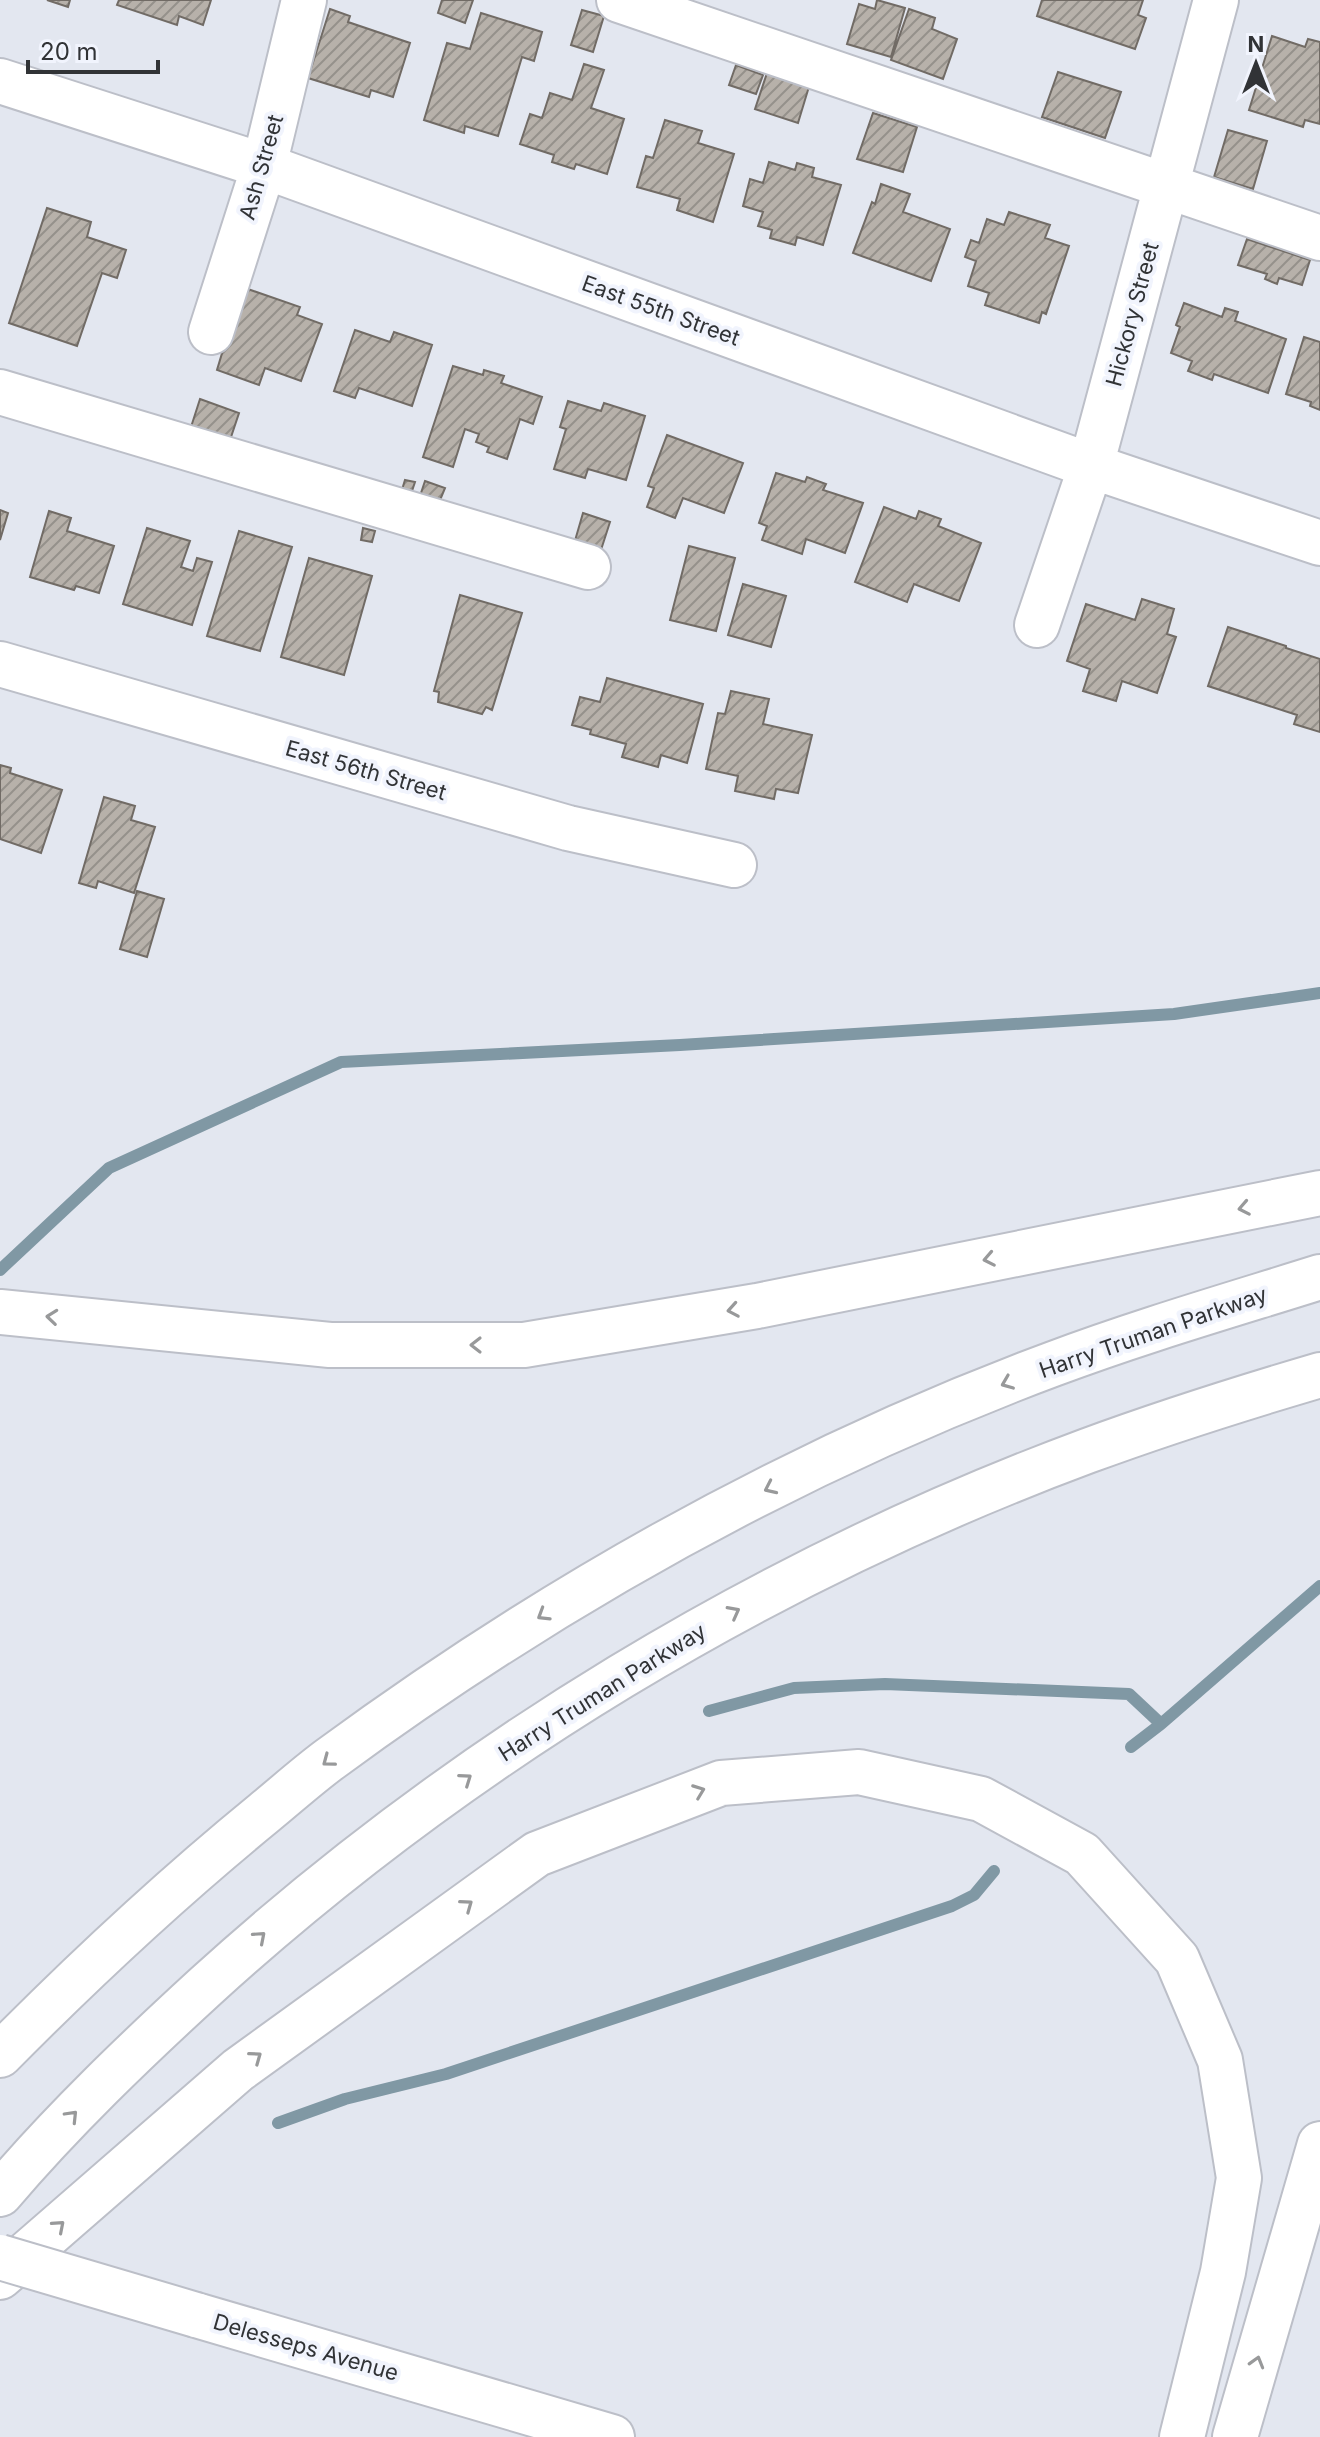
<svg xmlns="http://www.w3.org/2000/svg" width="1320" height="2437" font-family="Inter,sans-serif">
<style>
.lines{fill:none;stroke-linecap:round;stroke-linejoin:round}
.stream{stroke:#8098a4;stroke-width:12}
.building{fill:url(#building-hatch);stroke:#716b65;stroke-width:2}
.minor-casing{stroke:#bcbfc8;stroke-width:48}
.major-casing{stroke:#bcbfc8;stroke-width:48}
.highway-casing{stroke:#bcbfc8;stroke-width:48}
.minor{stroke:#fff;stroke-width:44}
.major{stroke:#fff;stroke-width:44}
.highway{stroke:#fff;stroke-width:44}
.major-bridge-casing{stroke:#bcbfc8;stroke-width:48;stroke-linecap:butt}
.major-bridge{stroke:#fff;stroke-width:44}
.oneway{stroke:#98999a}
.labels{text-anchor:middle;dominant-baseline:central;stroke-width:8;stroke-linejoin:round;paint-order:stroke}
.street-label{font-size:22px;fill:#313336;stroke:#f1f4fd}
</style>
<defs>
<pattern id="building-hatch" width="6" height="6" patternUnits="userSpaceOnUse" patternTransform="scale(2)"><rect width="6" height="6" fill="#b7b1aa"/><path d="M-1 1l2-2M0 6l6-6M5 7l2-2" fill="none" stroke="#95918b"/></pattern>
</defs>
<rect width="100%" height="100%" fill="#e3e7f0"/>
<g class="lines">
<path class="stream" d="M0 1270 109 1168 341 1062 680 1045 1174 1014 1320 993
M709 1711 794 1688 885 1684 1129 1694 1161 1724 1131 1747
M1161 1724 1320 1586
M278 2123 345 2099 446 2074 952 1906 974 1895 994 1871"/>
</g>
<path class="building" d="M47 0H70L68 7Z
M119 0H211L203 25 179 16 177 25 117 5Z
M442 0H473L465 23 438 13Z
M877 0 905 8 891 57 847 44 859 4 875 9Z
M1042 0H1143L1138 15 1146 18 1135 49 1037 16Z
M330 9 350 16 348 22 410 43 393 97 371 90 369 97 308 78Z
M909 9 935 18 932 29 957 39 943 79 891 60Z
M582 10 604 16 593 52 571 45Z
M481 13 542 32 534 61 522 57 498 136 465 126 464 133 424 120 447 43 470 49Z
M1272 36 1305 47 1308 39 1320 42V124L1305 120 1303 127 1249 110Z
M584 64 604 70 591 108 624 119 607 174 576 164 574 169 552 162 554 155 520 144 530 114 542 118 550 93 572 100Z
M736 65 763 75 756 94 729 85Z
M769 67 811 80 798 123 755 109Z
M1058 72 1121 92 1105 138 1042 117Z
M873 113 917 127 903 172 857 159Z
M665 120 702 131 698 143 734 154 713 222 677 210 680 199 637 187 646 156 653 158Z
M1228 130 1267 141 1253 189 1214 177Z
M769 162 795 170 797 163 814 168 812 177 841 185 823 245 797 237 795 245 770 238 772 230 758 226 763 212 743 206 750 179 763 183Z
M881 184 910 194 903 212 950 229 931 281 853 253 872 202 875 204Z
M47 208 91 222 87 237 126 250 117 278 102 273 77 346 9 323Z
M1009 212 1050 225 1045 238 1069 246 1046 314 1042 312 1039 323 985 305 989 293 968 286 976 261 965 257 971 240 979 243 987 219 1004 225Z
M1247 239 1310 260 1302 285 1279 278 1277 284 1265 279 1267 274 1238 265Z
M242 287 300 307 297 315 322 324 301 381 265 368 259 385 217 370Z
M1184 303 1222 317 1225 308 1238 312 1235 321 1286 339 1268 393 1214 374 1212 380 1188 371 1192 361 1171 353 1180 327 1176 325Z
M355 330 390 342 394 332 432 345 412 406 359 388 355 398 334 391Z
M1304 337 1320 342V410L1310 406 1311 402 1286 394Z
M453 366 483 375 484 370 504 376 501 383 542 397 533 424 520 419 507 459 487 452 489 447 476 442 479 434 465 429 453 467 423 457Z
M200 399 239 413 230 440 191 427Z
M568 401 601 411 604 403 645 416 626 480 588 469 585 478 554 469 566 429 560 427Z
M667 435 743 463 724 513 683 498 675 518 647 507 654 488 648 486Z
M776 473 805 482 807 477 826 484 823 490 863 503 845 553 806 539 802 554 762 540 767 526 759 523Z
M405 480 415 482 410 497 401 493Z
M425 481 445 488 438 505 419 499Z
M884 507 916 519 919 511 941 519 938 526 981 543 959 601 914 584 907 602 855 582Z
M0 510 8 513 0 540Z
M49 511 71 518 67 531 114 546 99 593 76 586 74 590 30 577Z
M583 513 610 522 600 553 574 544Z
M147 528 190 541 181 567 193 571 197 558 212 562 192 625 123 604Z
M363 528 375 531 372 542 361 540Z
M239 531 292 547 260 651 207 636Z
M689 546 735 558 716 631 670 620Z
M309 558 372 576 344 675 281 657Z
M743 584 786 596 771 647 728 635Z
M460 595 522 613 492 710 486 707 482 714 438 702 439 692 434 691Z
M1142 599 1174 609 1167 634 1176 637 1157 693 1122 681 1116 701 1083 691 1090 669 1067 661 1086 604 1135 620Z
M1228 627 1286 646V648L1320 659V732L1294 724 1297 715 1208 686Z
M607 678 703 704 687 763 661 755 658 767 622 757 626 744 590 734 591 730 572 725 580 697 600 702Z
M731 691 769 699 763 724 812 735 798 793 776 789 774 799 735 791 738 776 706 769 718 713 725 714Z
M0 765 11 768 10 773 62 790 41 853 0 839Z
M104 797 135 806 131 820 155 827 134 893 98 881 96 888 79 883Z
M137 891 164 899 147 957 120 949Z"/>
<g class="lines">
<g class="minor-casing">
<path id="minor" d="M619 0 1320 238
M0 81 264 166 1091 466 1320 543
M211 332 264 166 304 0
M0 392 588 567
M1037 625 1091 466 1216 0
M0 664 568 828 734 865"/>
</g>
<g class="major-casing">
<path id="major" d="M196 2315 612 2437"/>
</g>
<g class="highway-casing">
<path id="highway" d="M0 1312 330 1345H524L757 1306 1320 1193
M0 2055C84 1970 171 1889 264 1813 286 1795 307 1776 330 1759 552 1596 795 1460 1053 1364 1141 1331 1231 1305 1320 1277
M0 2194C63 2120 134 2052 206 1986 461 1754 764 1571 1087 1451 1163 1423 1242 1398 1320 1375
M0 2277 238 2070 537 1854 721 1783 859 1772 981 1799 1082 1854 1177 1959 1220 2060 1239 2178 1223 2272 1182 2437
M1235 2437 1320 2144"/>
</g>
<use href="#minor" class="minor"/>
<use href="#major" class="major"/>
<use href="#highway" class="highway"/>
<g class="major-bridge-casing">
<path id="major-bridge" d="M0 2257 196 2315"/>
</g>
<use href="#major-bridge" class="major-bridge"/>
</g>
<defs><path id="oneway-chevron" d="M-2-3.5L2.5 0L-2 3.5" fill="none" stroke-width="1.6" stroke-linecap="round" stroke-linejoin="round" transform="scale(2)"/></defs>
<g class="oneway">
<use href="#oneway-chevron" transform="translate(1244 1208) rotate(169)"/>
<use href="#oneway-chevron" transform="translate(989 1259) rotate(169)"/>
<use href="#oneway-chevron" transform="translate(733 1310) rotate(170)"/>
<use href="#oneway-chevron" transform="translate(52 1317) rotate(-174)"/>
<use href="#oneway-chevron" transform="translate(476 1345) rotate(180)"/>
<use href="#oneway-chevron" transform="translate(1007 1383) rotate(158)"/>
<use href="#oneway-chevron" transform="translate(770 1488) rotate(155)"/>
<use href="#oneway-chevron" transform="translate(734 1612) rotate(-28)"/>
<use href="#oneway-chevron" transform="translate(543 1615) rotate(148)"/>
<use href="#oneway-chevron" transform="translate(328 1761) rotate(143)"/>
<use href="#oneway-chevron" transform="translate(466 1779) rotate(-35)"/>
<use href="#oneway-chevron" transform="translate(699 1791) rotate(-21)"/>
<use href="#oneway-chevron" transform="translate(467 1905) rotate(-36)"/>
<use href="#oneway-chevron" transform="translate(260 1937) rotate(-41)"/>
<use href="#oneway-chevron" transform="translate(256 2057) rotate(-36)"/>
<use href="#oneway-chevron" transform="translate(72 2116) rotate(-46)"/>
<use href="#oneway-chevron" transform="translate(59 2226) rotate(-41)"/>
<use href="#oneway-chevron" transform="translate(1257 2362) rotate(-74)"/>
</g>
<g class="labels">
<g class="street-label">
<text transform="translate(261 167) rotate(-74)">Ash Street</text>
<text transform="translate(661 310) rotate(20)">East 55th Street</text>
<text transform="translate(1132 314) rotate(-75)">Hickory Street</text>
<text transform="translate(366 770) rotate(16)">East 56th Street</text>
<text transform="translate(1153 1332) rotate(-19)">Harry Truman Parkway</text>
<text transform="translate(602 1692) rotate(-32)">Harry Truman Parkway</text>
<text transform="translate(306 2347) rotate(16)">Delesseps Avenue</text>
</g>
</g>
<g transform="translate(1256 64)" stroke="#f1f4fd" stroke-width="6" paint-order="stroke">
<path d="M0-6L14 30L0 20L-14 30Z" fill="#313336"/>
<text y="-12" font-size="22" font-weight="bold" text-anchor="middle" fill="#313336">N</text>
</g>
<path d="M28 60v12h130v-12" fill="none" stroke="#313336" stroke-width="4"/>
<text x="40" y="60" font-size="24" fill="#313336" stroke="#f1f4fd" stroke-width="6" paint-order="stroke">20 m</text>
</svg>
